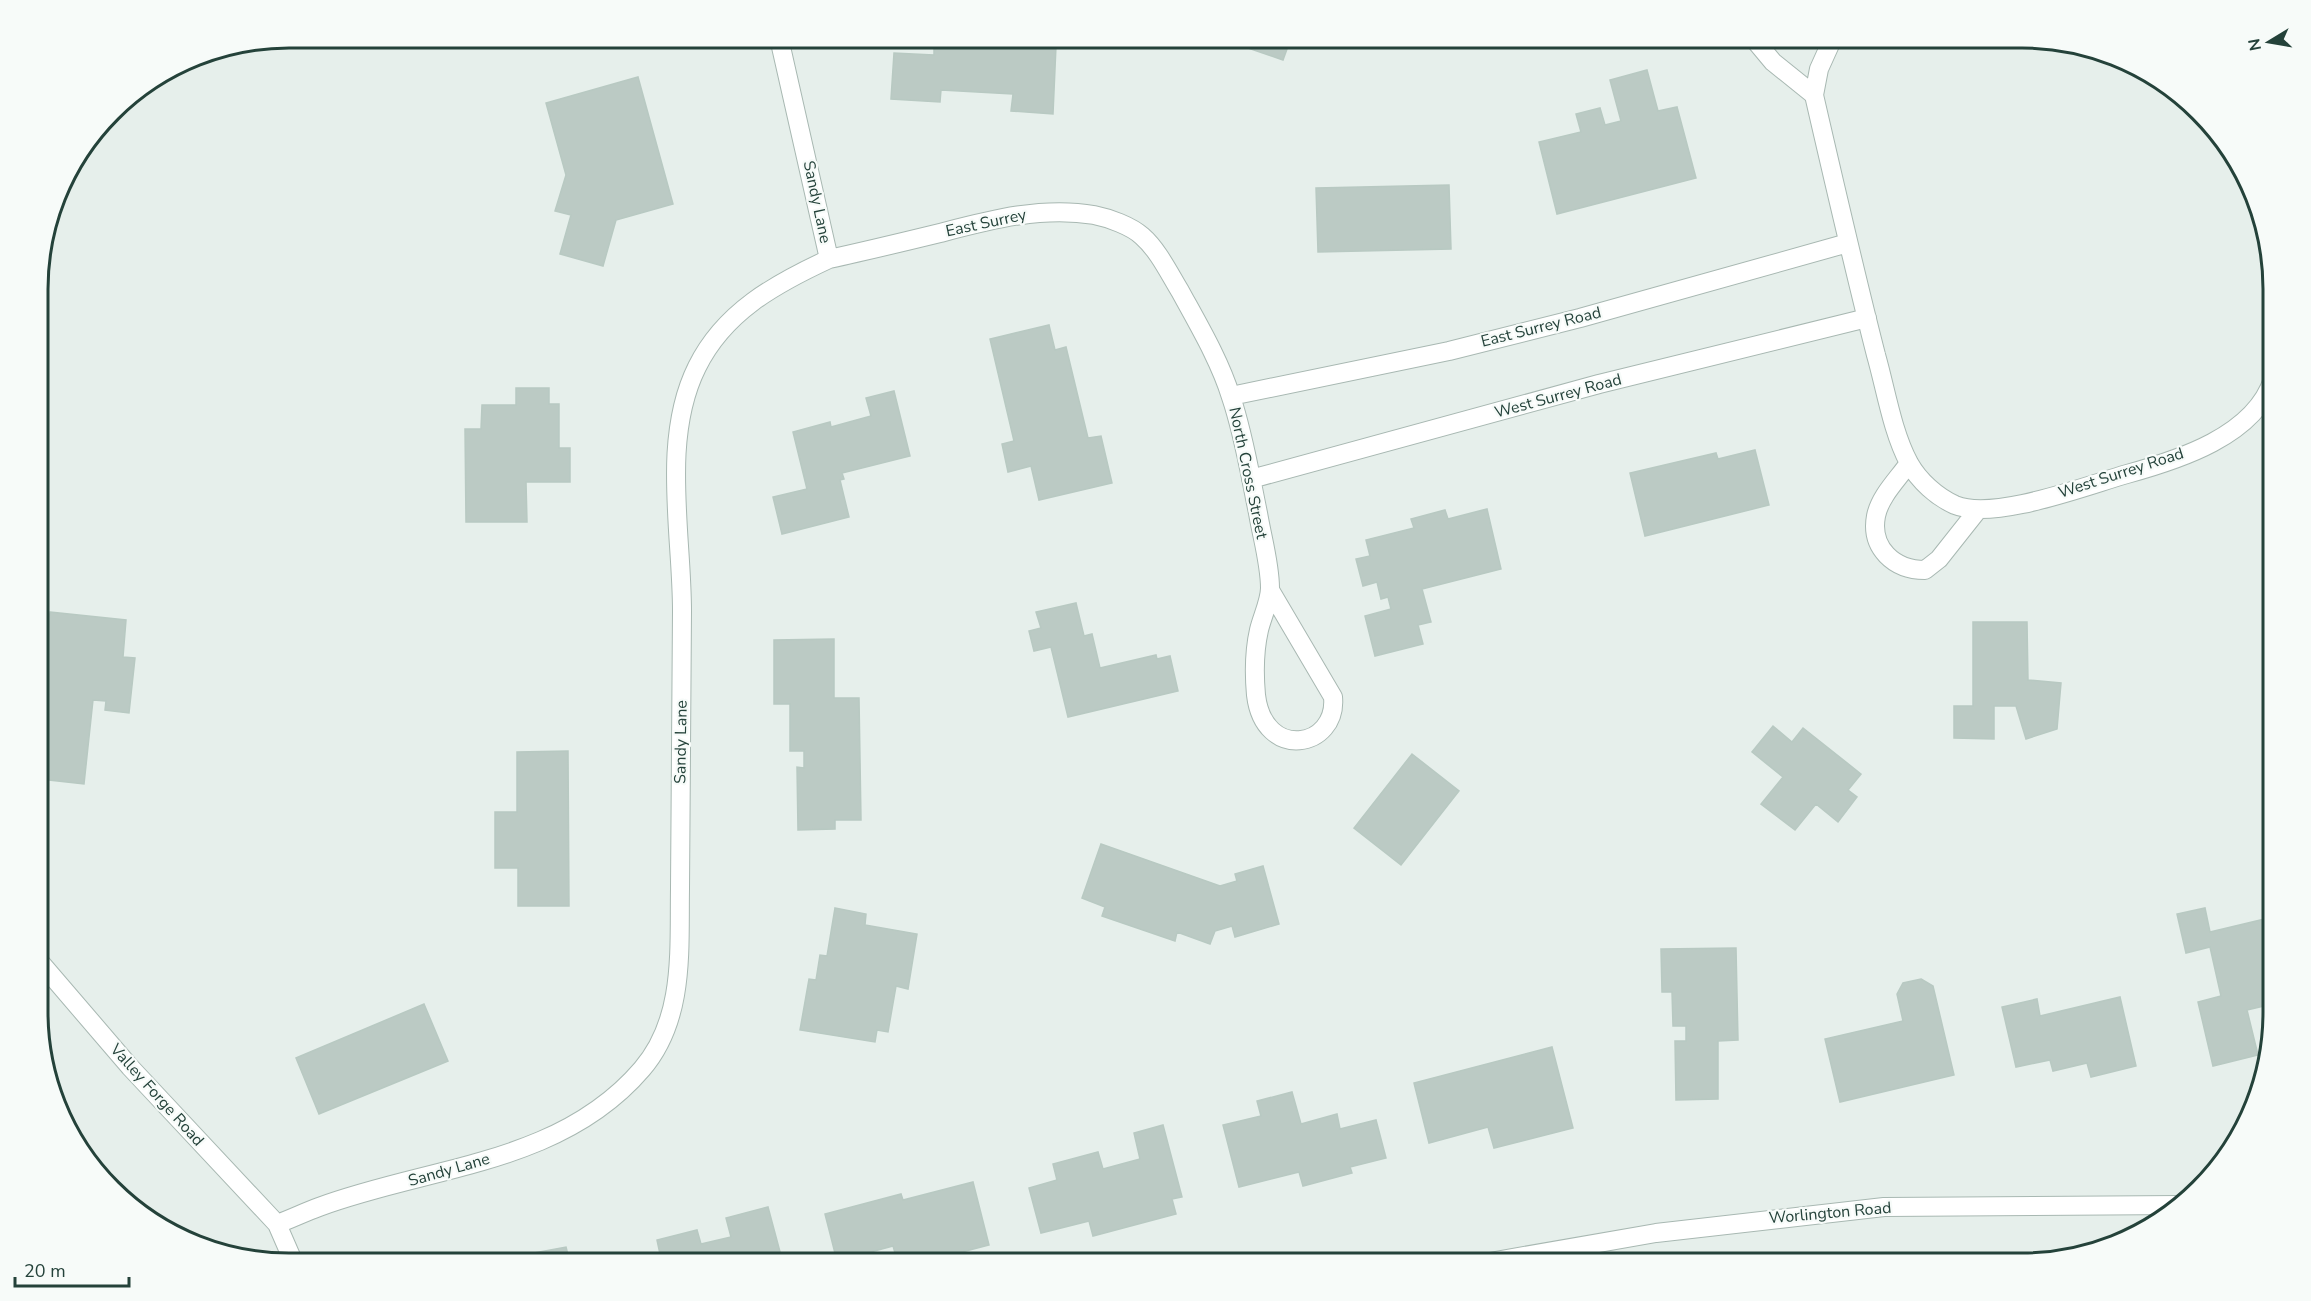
<svg xmlns="http://www.w3.org/2000/svg" width="2311" height="1301" font-family="'Nunito Sans',sans-serif">
<style>
.building{fill:#bbcac4;stroke:#b8c9c2;stroke-width:1.5}
.lines{fill:none;stroke-linecap:round;stroke-linejoin:round}
.minor-casing{stroke:#a8b8b2;stroke-width:20}
.minor{stroke:#fff;stroke-width:18}
.labels{text-anchor:middle;dominant-baseline:central;stroke-width:4.5;stroke-linejoin:round;paint-order:stroke}
.street-label{font-size:16px;fill:#24423a;stroke:#f7fbf9}
.rim{fill:none;stroke:#24423a;stroke-width:3}
</style>
<rect width="100%" height="100%" fill="#e6efeb"/>
<path class="building" d="M976 38H1011V43L1056 46 1053 114 1011 111 1013 94 941 90 940 102 891 99 894 53 934 55V39L976 41Z
M1219 38H1291L1283 60Z
M1647 70 1658 111 1677 107 1696 178 1557 214 1539 142 1581 132 1576 114 1600 108 1605 125 1621 121 1610 80Z
M638 77 673 204 616 220 603 266 560 254 571 215 555 211 566 175 546 103Z
M1449 185 1451 249 1318 252 1316 188Z
M1049 325 1055 350 1066 347 1088 438 1101 436 1112 483 1039 500 1031 466 1008 472 1002 444 1014 441 990 339Z
M516 388H549V404H559V448H570V482H526L527 522H466L465 429H481L482 405H516Z
M894 391 910 456 842 473 844 479 840 480 849 517 782 534 773 497 807 489 793 432 830 422 831 427 871 416 866 398Z
M1755 450 1769 505 1645 536 1630 473 1716 453 1718 459Z
M1487 509 1501 569 1422 589 1431 622 1418 625 1423 644 1375 656 1365 616 1391 609 1388 597 1381 599 1377 582 1363 586 1356 559 1370 556 1366 540 1414 528 1411 519 1445 510 1448 519Z
M1076 603 1084 636 1092 634 1100 668 1156 655 1157 659 1170 656 1178 691 1068 717 1051 647 1034 651 1029 631 1041 628 1036 612Z
M50 612 126 620 123 657 135 658 129 713 105 710 106 701 93 700 84 784 40 779 42 688 40 687V648H46Z
M1973 622H2027L2028 680 2061 683 2057 729 2026 739 2016 706H1994V739L1954 738V706H1973Z
M834 639V698H859L861 820H835V829L798 830 797 767 804 768V751H790V704H774V640Z
M1773 726 1792 742 1803 728 1861 774 1848 790 1857 797 1838 822 1816 804 1795 830 1761 804 1783 777 1752 752Z
M568 751 569 906H518V868H495V812H517V752Z
M1412 754 1459 791 1401 865 1354 828Z
M1101 844 1220 886 1237 881 1235 874 1263 866 1279 924 1235 937 1232 926 1215 931 1210 944 1177 932 1175 941 1102 916 1105 907 1082 898Z
M835 908 866 914 865 925 917 934 908 989 896 986 888 1032 877 1030 875 1042 800 1030 809 979 816 980 820 955 827 956Z
M2205 908 2210 932 2273 917V1004L2247 1010 2258 1055 2213 1066 2198 1002 2221 996 2210 947 2186 953 2177 914Z
M1736 948 1738 1040 1718 1041V1099L1676 1100 1675 1041H1686V1026H1673L1672 992H1662L1661 949Z
M1921 979 1933 986 1954 1075 1840 1102 1825 1039 1903 1021 1897 994 1903 983Z
M2120 997 2136 1066 2091 1077 2087 1063 2053 1071 2050 1060 2016 1067 2002 1007 2037 999 2040 1016Z
M424 1004 448 1061 319 1114 296 1058Z
M1552 1047 1573 1128 1494 1148 1488 1127 1429 1143 1414 1083Z
M1292 1092 1301 1124 1337 1114 1340 1129 1376 1120 1386 1158 1350 1167 1352 1173 1303 1186 1299 1172 1239 1187 1223 1125 1261 1116 1257 1101Z
M1163 1125 1182 1197 1172 1199 1176 1214 1093 1236 1089 1221 1041 1233 1029 1188 1057 1180 1053 1164 1098 1152 1103 1169 1140 1159 1134 1133Z
M973 1182 989 1245 920 1263H898L893 1246 837 1261 825 1214 901 1194 903 1200Z
M768 1207 783 1263H625L660 1254 657 1240 697 1230 701 1244 731 1237 726 1218Z
M566 1247 570 1263H480Z"/>
<g class="lines">
<g class="minor-casing">
<path id="minor" d="M1753 38 1773 62 1814 95
M1833 38 1819 69 1814 95C1834 182 1854 269 1876 355 1886 390 1892 431 1909 463 1919 481 1937 497 1955 505 1994 521 2085 486 2127 474 2178 460 2255 436 2273 379
M829 259C866 251 903 242 940 233 990 220 1042 206 1094 215 1109 218 1131 226 1142 236 1158 250 1169 273 1180 291 1198 324 1220 361 1231 397 1244 435 1250 475 1258 513 1262 537 1270 564 1270 588 1270 601 1262 617 1259 630 1254 652 1254 673 1256 695 1264 762 1338 748 1333 697L1270 590
M1231 396 1449 351 1580 318 1848 243
M1909 463C1898 479 1880 496 1876 516 1870 548 1894 570 1925 570L1939 559 1977 511
M1251 479 1599 384 1867 318
M40 962 130 1067 277 1224
M294 1263 277 1224C291 1219 305 1212 319 1207 429 1166 560 1165 642 1069 685 1019 679 951 680 889 680 796 682 703 682 611 682 533 661 439 697 367 724 312 775 284 829 259L779 38
M1484 1263 1656 1233 1884 1207 2181 1205"/>
</g>
<use href="#minor" class="minor"/>
</g>
<g class="labels">
<g class="street-label">
<text transform="translate(817 202) rotate(78)">Sandy Lane</text>
<text transform="translate(986 223) rotate(-12)">East Surrey</text>
<text transform="translate(1541 327) rotate(-14)">East Surrey Road</text>
<text transform="translate(1558 396) rotate(-15)">West Surrey Road</text>
<text transform="translate(1248 473) rotate(78)">North Cross Street</text>
<text transform="translate(2121 473) rotate(-18)">West Surrey Road</text>
<text transform="translate(681 742) rotate(-89)">Sandy Lane</text>
<text transform="translate(157 1095) rotate(48)">Valley Forge Road</text>
<text transform="translate(449 1170) rotate(-16)">Sandy Lane</text>
<text transform="translate(1830 1213) rotate(-5)">Worlington Road</text>
</g>
</g>
<path d="M0 0H2311V1301H0ZM289 48H2022A241 241 0 0 1 2263 289V1012A241 241 0 0 1 2022 1253H289A241 241 0 0 1 48 1012V289A241 241 0 0 1 289 48Z" fill="#f7fbf9" fill-rule="evenodd"/>
<path class="rim" d="M289 48H2022A241 241 0 0 1 2263 289V1012A241 241 0 0 1 2022 1253H289A241 241 0 0 1 48 1012V289A241 241 0 0 1 289 48Z"/>
<g transform="translate(2269 42) rotate(259)" stroke="#f7fbf9" stroke-width="4.5" paint-order="stroke">
<path d="M0-4.5L10 22L0 15L-10 22Z" fill="#24423a"/>
<text y="-9" font-size="16" font-weight="bold" text-anchor="middle" fill="#24423a">N</text>
</g>
<path d="M15 1277v9h114v-9" fill="none" stroke="#24423a" stroke-width="3"/>
<text x="24" y="1277" font-size="18" fill="#24423a" stroke="#f7fbf9" stroke-width="4.5" paint-order="stroke">20 m</text>
</svg>
